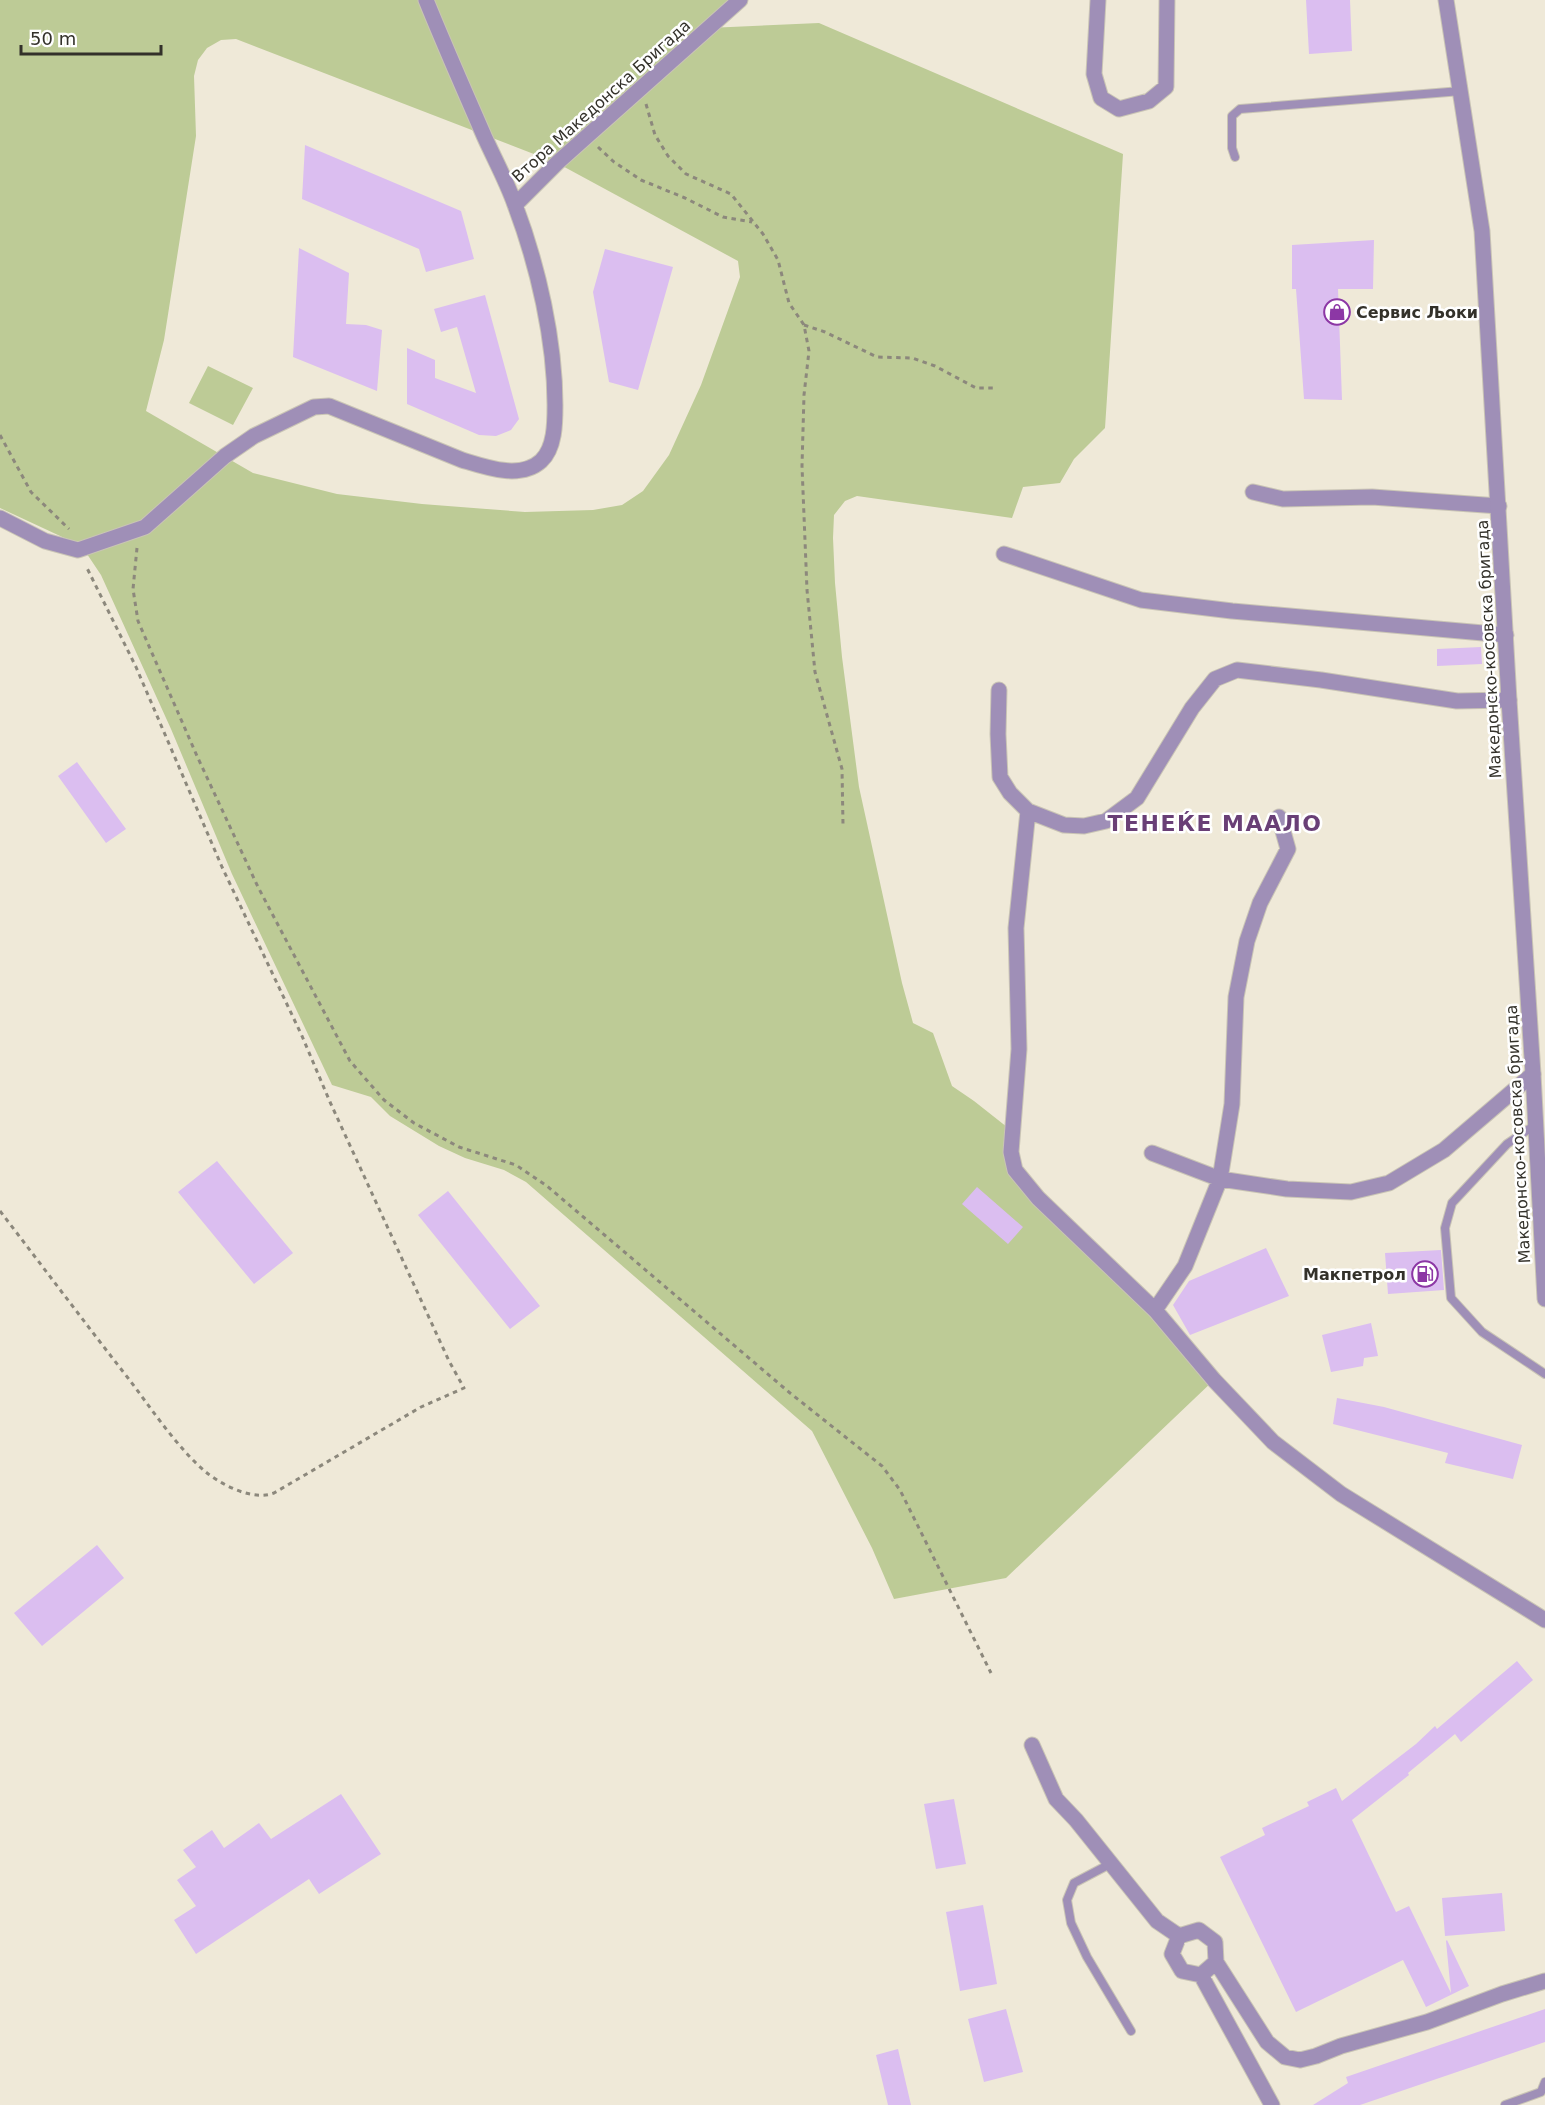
<svg xmlns="http://www.w3.org/2000/svg" width="1545" height="2105" font-family="'DejaVu Sans',sans-serif">
<style>
.green{fill:#bdcb96;fill-rule:evenodd}
.building{fill:#dbbef0}
.lines{fill:none;stroke-linecap:round;stroke-linejoin:round}
.service-casing{stroke:#c9c4b5;stroke-width:10}
.minor-casing{stroke:#c9c4b5;stroke-width:17}
.tertiary-casing{stroke:#c9c4b5;stroke-width:17}
.path{stroke:#8c887c;stroke-width:3;stroke-dasharray:4.5 4.5;stroke-linecap:butt}
.service{stroke:#9f8fb7;stroke-width:8}
.minor{stroke:#9f8fb7;stroke-width:15}
.tertiary{stroke:#9f8fb7;stroke-width:15}
.labels{text-anchor:middle;dominant-baseline:central;stroke-width:5;stroke-linejoin:round;paint-order:stroke}
.street-label{font-size:16px;fill:#33312a;stroke:#fff}
.poi-label{font-size:16px;font-weight:bold;fill:#33312a;stroke:#fff;text-anchor:start}
.district-label{font-size:22px;font-weight:bold;letter-spacing:1.5px;fill:#693f76;stroke:#fff}
</style>
<rect width="100%" height="100%" fill="#efe9d8"/>
<path class="green" d="M0 0H740L708 28 819 23 1123 154 1105 428 1074 459 1060 483 1023 487 1012 518 857 496 845 501 834 515 833 538 835 583 842 657 859 787 902 983 913 1023 933 1033 952 1086 974 1101 1012 1131 1011 1161 1214 1380 1006 1578 894 1599 872 1548 812 1431 526 1182 504 1170 465 1158 439 1146 390 1116 371 1097 332 1085 232 874 171 729 101 575 87 554 73 542 0 508ZM236 39 557 163 738 261 740 277 701 385 669 455 643 491 622 505 593 510 525 512 422 504 337 494 253 473 146 411 164 340 196 136 194 76 198 60 207 48 221 40Z
M208 366 253 388 233 425 189 403Z"/>
<path class="building" d="M1306 0H1350L1352 51 1309 54Z
M305 145 461 211 474 259 426 272 419 249 302 199Z
M1374 240 1373 289H1338L1342 400 1304 399 1296 289H1292V245Z
M299 248 349 273 346 324 366 325 382 330 377 391 293 357Z
M605 249 673 267 638 390 609 382 593 292Z
M485 295 519 419 511 430 496 436 479 435 407 404V348L435 360V378L476 393 457 327 441 332 434 309Z
M1481 647 1482 664 1437 666V649Z
M77 762 126 829 106 843 58 776Z
M217 1161 293 1253 254 1284 178 1192Z
M977 1187 1023 1227 1008 1244 962 1204Z
M448 1191 540 1306 510 1329 418 1215Z
M1266 1248 1289 1296 1190 1335 1173 1305 1189 1281Z
M1441 1250 1444 1290 1388 1294 1385 1253Z
M1371 1323 1378 1356 1364 1358 1363 1366 1331 1372 1322 1335Z
M1337 1398 1384 1407 1522 1445 1513 1479 1445 1463 1448 1453 1333 1424Z
M97 1545 124 1578 42 1646 14 1613Z
M1517 1661 1533 1680 1461 1742 1455 1734 1408 1773 1409 1775 1352 1820 1396 1912 1409 1906 1451 1993 1446 1941 1447 1940 1469 1986 1426 2007 1403 1960 1296 2012 1220 1857 1265 1835 1262 1828 1309 1806 1307 1802 1336 1788 1342 1801 1416 1744 1435 1726 1437 1729Z
M341 1794 381 1854 319 1894 309 1879 196 1954 174 1920 196 1906 177 1880 196 1867 183 1850 212 1830 224 1848 259 1823 271 1839Z
M954 1799 966 1864 936 1869 924 1804Z
M1502 1893 1505 1931 1445 1936 1442 1898Z
M983 1905 997 1984 960 1991 946 1912Z
M1006 2009 1023 2072 984 2082 968 2019Z
M1545 2009V2042L1360 2105H1313L1348 2083 1346 2077Z
M898 2049 911 2105H888L876 2055Z"/>
<g class="lines">
<g class="service-casing">
<path id="service" d="M1235 157 1232 148V116L1240 109 1461 91
M1535 1125 1507 1144 1452 1203 1445 1228 1451 1298 1482 1332 1545 1374
M1110 1864 1074 1883 1067 1900 1071 1923 1087 1957 1131 2031
M1505 2105 1541 2092 1545 2082"/>
</g>
<g class="minor-casing">
<path id="minor" d="M1098 0 1094 74 1101 98 1119 109 1149 101 1166 87 1167 0
M515 205 557 163 740 0
M1253 492 1283 499 1372 497 1499 506
M0 518 45 541 78 550 145 527 225 456 254 436 314 407 329 406 462 460C485 467 520 480 541 461 555 448 555 423 555 405 555 340 538 266 515 205 507 182 495 160 485 138 465 92 445 47 426 0
M1004 554 1141 600 1232 611 1506 635
M999 690 998 734 1000 777 1010 793 1028 811 1064 825 1084 826 1106 821 1137 798 1192 708 1215 679 1237 670 1321 680 1457 701 1509 700
M1028 811 1016 928 1019 1049 1011 1152 1015 1170 1038 1198 1155 1310 1214 1380 1273 1442 1341 1494 1545 1620
M1152 1153 1220 1179 1287 1189 1351 1192 1389 1183 1444 1150 1533 1074
M1155 1310 1185 1266 1220 1179 1232 1104 1236 997 1247 941 1260 903 1288 849 1279 817
M1032 1745 1056 1799 1076 1820 1157 1921 1179 1936
M1216 1962 1201 1975 1182 1971 1172 1954 1179 1936 1199 1930 1215 1942 1216 1962 1267 2042 1285 2057 1300 2060 1316 2056 1341 2046 1427 2022 1502 1994 1545 1981
M1201 1975 1272 2105"/>
</g>
<g class="tertiary-casing">
<path id="tertiary" d="M1446 0 1482 231 1509 700 1533 1074 1545 1299"/>
</g>
<path class="path" d="M646 104 655 135 668 156 686 174 731 194 763 234 778 260 789 303 804 325 809 351 804 395 802 466 807 590 815 672 842 769 843 825
M598 147 614 162 641 180 685 198 723 217 752 222
M804 325 825 332 877 357 912 358 935 366 976 388H997
M0 435 31 492 69 529
M137 548 133 589 138 621 197 756 258 887 350 1061 384 1100 414 1123 459 1147 516 1165 547 1186 790 1393 882 1466 900 1490 991 1673
M0 1211C43 1267 85 1323 128 1378 151 1408 178 1449 207 1473 224 1486 253 1501 274 1493L421 1407 464 1388 449 1361 330 1102 302 1036 222 867 136 667 86 566"/>
<use href="#service" class="service"/>
<use href="#minor" class="minor"/>
<use href="#tertiary" class="tertiary"/>
</g>
<defs>
<g id="shop-ring" transform="scale(1.35)"><circle r="9.5" fill="#fff" stroke="#8c37a5" stroke-width="1.5"/><path d="M-5-2.5h2.3a2.7 3.5 0 0 1 5.4 0H5L5.5 6h-11ZM-1.5-2.5h3a1.5 2.3 0 0 0-3 0Z" fill="#8c37a5"/></g>
<g id="fuel-ring" transform="scale(1.35)"><circle r="9.5" fill="#fff" stroke="#8c37a5" stroke-width="1.5"/><path d="M-5.5-6h7V0h2V4h1.3V-2.5L3-4.5l.8-.8L6-3V5H2.5V1h-1V6h-7ZM-4.2-4.7v3.2H.2V-4.7Z" fill="#8c37a5"/></g>
</defs>
<g fill-rule="evenodd">
<use href="#shop-ring" x="1337" y="312"/>
<use href="#fuel-ring" x="1425" y="1274"/>
</g>
<g class="labels">
<g class="street-label">
<text transform="translate(601 101) rotate(-42)">Втора Македонска Бригада</text>
<text transform="translate(1489 649) rotate(-93)">Македонско-косовска бригада</text>
<text transform="translate(1518 1134) rotate(-93)">Македонско-косовска бригада</text>
</g>
<g class="poi-label">
<text x="1356" y="312">Сервис Љоки</text>
<text x="1406" y="1274" text-anchor="end">Макпетрол</text>
</g>
<g class="district-label">
<text x="1215" y="823">ТЕНЕЌЕ МААЛО</text>
</g>
</g>
<path d="M21 45v9h140v-9" fill="none" stroke="#33312a" stroke-width="3"/>
<text x="30" y="45" font-size="18" fill="#33312a" stroke="#ffffff" stroke-width="4.5" paint-order="stroke">50 m</text>
</svg>
